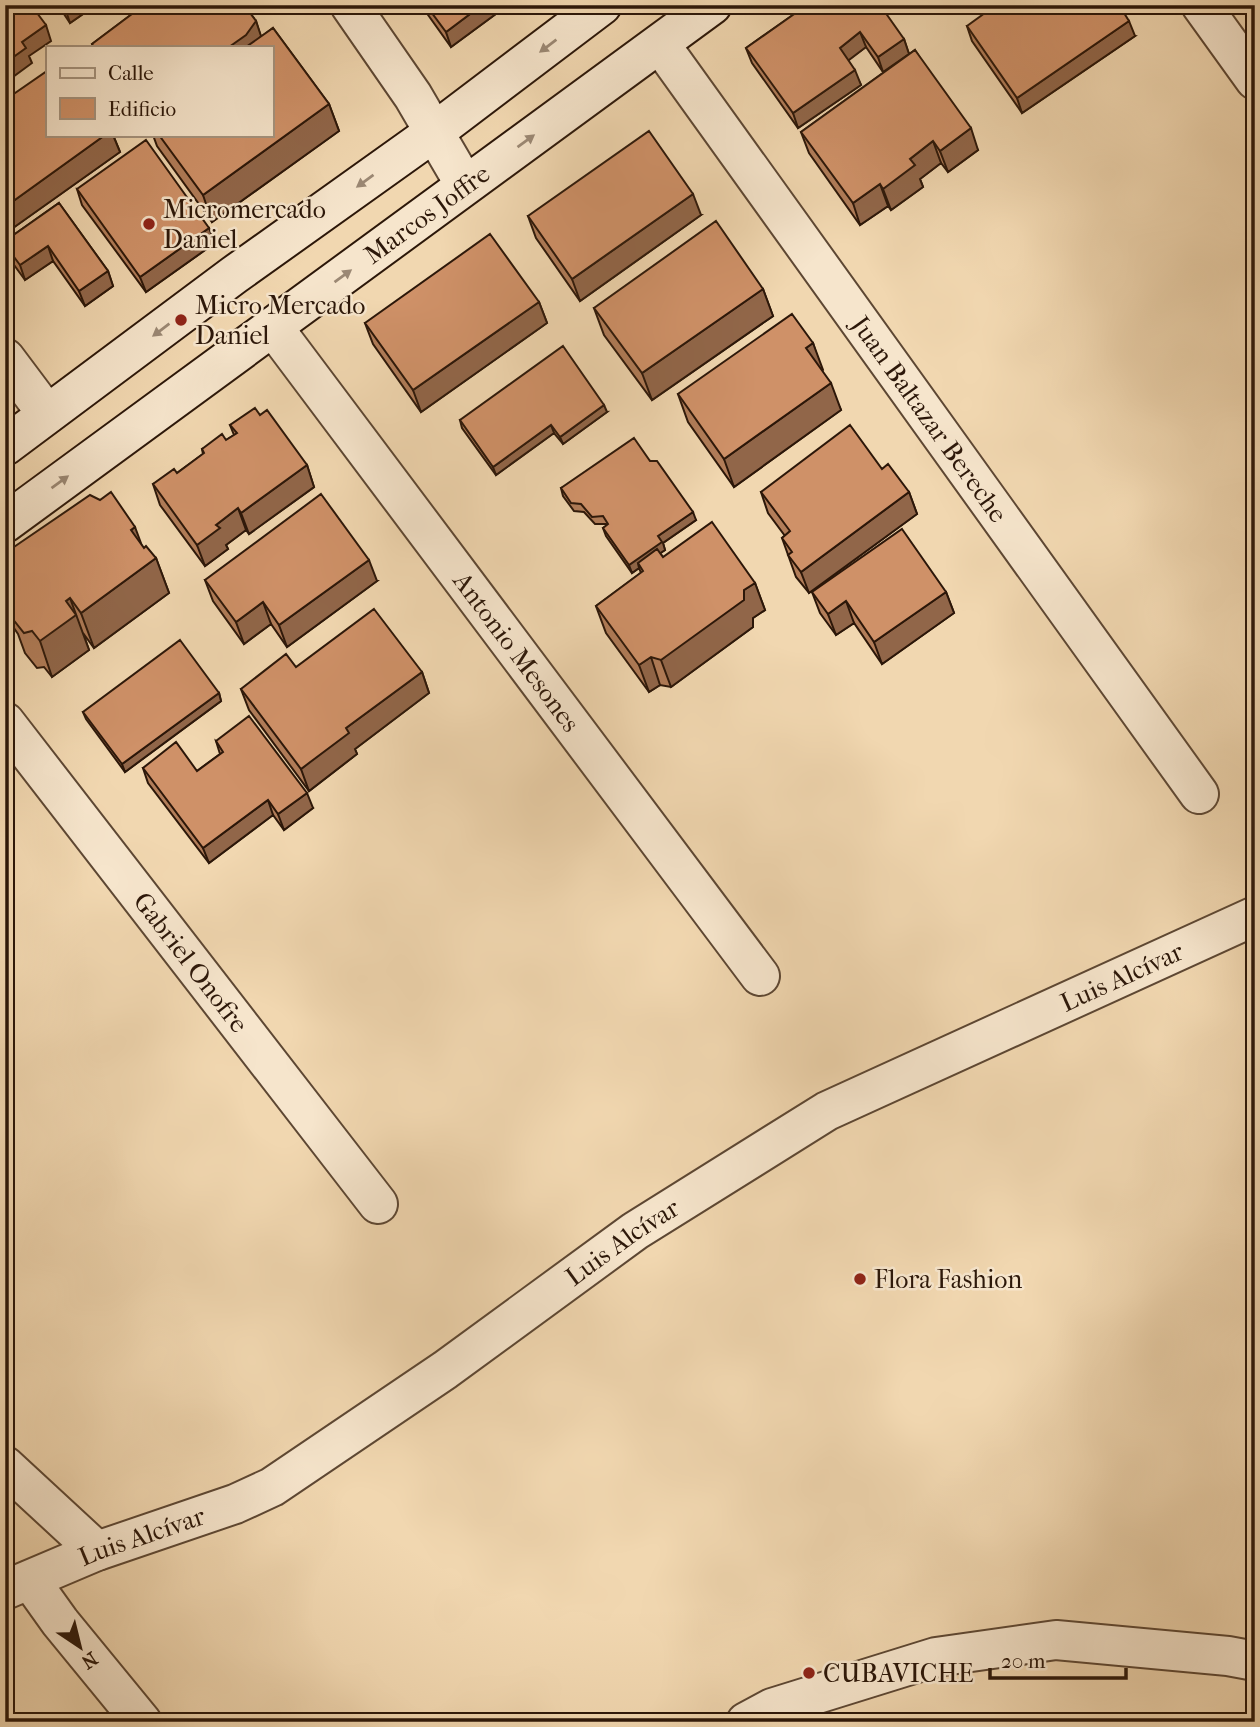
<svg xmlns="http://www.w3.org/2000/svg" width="1260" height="1727" font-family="'IM FELL French Canon',serif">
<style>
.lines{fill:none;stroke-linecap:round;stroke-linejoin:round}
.street-casing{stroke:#5d4733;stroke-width:42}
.secondary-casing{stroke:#2c1709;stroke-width:42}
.street{stroke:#f6e5cc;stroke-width:38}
.secondary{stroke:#f6e5cc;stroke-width:38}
.wall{fill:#b27d59;stroke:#2c1709;stroke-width:2}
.shaded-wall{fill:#916649;stroke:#2c1709;stroke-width:2}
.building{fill:#cf9168;stroke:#2c1709;stroke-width:2}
.oneway{fill:#9b8874}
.poi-dot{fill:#8f2418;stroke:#f6e5cc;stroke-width:2.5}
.labels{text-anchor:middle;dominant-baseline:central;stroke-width:5;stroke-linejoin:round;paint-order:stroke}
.poi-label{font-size:26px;fill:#2c1709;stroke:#f6e5cc;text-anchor:start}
.street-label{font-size:26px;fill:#2c1709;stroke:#f6e5cc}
</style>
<rect width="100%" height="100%" fill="#f1d7b0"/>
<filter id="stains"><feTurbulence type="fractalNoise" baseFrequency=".00286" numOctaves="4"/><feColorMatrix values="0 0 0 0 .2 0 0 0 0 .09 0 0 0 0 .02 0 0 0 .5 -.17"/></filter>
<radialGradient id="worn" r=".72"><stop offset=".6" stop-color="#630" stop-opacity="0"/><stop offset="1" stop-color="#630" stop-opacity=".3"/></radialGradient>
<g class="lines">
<g class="street-casing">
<g id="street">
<path d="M350 5 413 96 465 185"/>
<path d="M1201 5 1255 80"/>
<path id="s1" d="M660 44 1199 794"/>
<path id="s2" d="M273 327 760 976"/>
<path d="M5 358 47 414"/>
<path id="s3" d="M5 722 378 1204"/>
<path d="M5 1466 97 1551"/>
<path d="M30 1580 60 1622 142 1722"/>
<path id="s4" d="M5 1590 97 1551 235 1504 272 1487 445 1370 635 1231 827 1111 1255 916"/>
<path d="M746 1722 772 1708 936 1657 1056 1640 1228 1656 1255 1661"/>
</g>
</g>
<g class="secondary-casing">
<g id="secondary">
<path d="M5 446 234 275 433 133 602 5"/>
<path id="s5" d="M5 523 712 5"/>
</g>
</g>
<use href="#street" class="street"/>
<use href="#secondary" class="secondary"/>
</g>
<path class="wall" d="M58 5H96L70 23Z
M144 5H244L256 21 261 37 273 28 329 104 339 131 212 222 157 146 153 135H271V47H93L92 44Z
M421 5H508L451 47Z
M807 5 904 39 909 54 883 72 866 47 848 60 861 85 798 128 752 63 746 48Z
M967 26 1135 36 1022 113 972 41Z
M915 50 978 150 948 172 941 163 920 179 923 187 891 210 888 206 860 225 809 153 801 132Z
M5 100 47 135H113L120 152 13 228 5 218Z
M77 189 209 228 215 243 146 292 82 205Z
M59 203 108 271 113 286 85 306 53 261 25 280 9 258 5 246V241Z
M701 215 580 301 536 238 528 216Z
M763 289 773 316 652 400 604 335 594 308Z
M539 302 547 323 421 412 373 344 365 323Z
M813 343 822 371 841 410 734 487 688 422 678 394Z
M607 412 563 444 554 433 496 475 462 428 460 420Z
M260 415 307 465 314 487 249 534 246 530 226 545 228 549 205 566 160 505 153 484 177 473 203 454 202 449 226 440 234 435 230 425Z
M650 461 696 520 663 543 665 550 660 553 663 557 755 583 765 610 753 618V627L671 687 660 685 649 692 606 633 596 606 641 573 639 568 632 573 606 536 603 528 607 526 606 524H595L584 512 574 511 563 496 561 488Z
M882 469 909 492 917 514 809 593 796 577 782 538 785 536 768 513 761 492Z
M142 546 156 558 169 593 94 648 83 633 89 650 52 677 44 667 37 668 25 653 18 634 5 615V564L10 561Z
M205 580 377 581 287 647 271 624 244 644 213 601Z
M812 592H946L954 613 882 664 854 623 836 635 820 613Z
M422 672 429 693 355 749 357 754 309 791 249 710 241 689Z
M219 693 221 701 125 772 86 719 83 712Z
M216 741 313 808 284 830 273 815 209 863 148 783 143 768 197 771 220 754Z"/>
<path class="shaded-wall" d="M64 5H96L70 23Z
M482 5H508L451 47 446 32Z
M256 21 261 36 254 47H229Z
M1129 21 1135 36 1022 113 1017 98Z
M46 25 51 41 29 56 32 63 6 82 5 63 22 42Z
M860 32 866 47 845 63 840 48Z
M904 39 909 54 883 72 878 57Z
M855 70 861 85 798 128 793 113Z
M329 104 339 131 212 222 203 195Z
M971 128 978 150 948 172 940 151Z
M105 135H113L120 152 13 228 5 207Z
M933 141 941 163 920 179 923 187 891 210 883 189 910 159Z
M880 184 888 206 860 225 853 203Z
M693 194 701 215 580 301 572 279Z
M209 228 215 243 146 292 140 277Z
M48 246 53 261 25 280 20 265Z
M108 271 113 286 85 306 79 291Z
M763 289 773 316 652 400 642 373Z
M539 302 547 323 421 412 413 390Z
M813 343 823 370 816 375 806 348Z
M831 383 841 410 734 487 724 459Z
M604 405 607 412 563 444 560 437Z
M551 425 554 433 496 475 493 467Z
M307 465 314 487 249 534 241 513Z
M909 492 917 514 809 593 801 572Z
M238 508 246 530 226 545 228 549 205 566 197 545 216 525Z
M693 512 696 520 663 543 665 550 640 567 638 563 639 568 632 573 629 565 658 536Z
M135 527 148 562 131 530Z
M156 558 169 593 94 648 81 613Z
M369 560 377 581 287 647 279 625Z
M755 583 765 610 753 618V627L671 687 661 660 744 590Z
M946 592 954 613 882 664 874 642Z
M70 598 89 650 52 677 40 641 66 601Z
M846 601 854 623 836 635 828 614Z
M263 602 271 624 244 644 236 622Z
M651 657 660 685 649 692 639 665Z
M422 672 429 693 355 749 357 754 309 791 301 769 346 728Z
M219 693 221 701 125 772 122 764Z
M307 793 313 808 284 830 278 814Z
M268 800 273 815 209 863 203 848Z"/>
<path class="building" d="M5 5H31L46 25 22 42 26 48 5 63Z
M144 5H244L256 21 246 35 229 47H94L92 44Z
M426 5H482L446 32Z
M807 5H880L904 39 878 57 860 32 840 48 855 70 793 113 746 48Z
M996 5H1119L1129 21 1017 98 967 26Z
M273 28 329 104 203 195 159 135H271V47H246Z
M915 50 971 128 940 151 933 141 910 159 915 165 883 189 880 184 853 203 801 132Z
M47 71V135H105L5 207V100Z
M649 131 693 194 572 279 528 216Z
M146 140 209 228 140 277 77 189Z
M59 203 108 271 79 291 48 246 20 265 5 245V241Z
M716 221 763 289 642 373 594 308Z
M490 234 539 302 413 390 365 323Z
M792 314 813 343 806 348 831 383 724 459 678 394Z
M563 346 604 405 560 437 551 425 493 467 460 420Z
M255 408 260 415 267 410 307 465 241 513 238 508 216 525 220 528 197 545 153 484 174 469 177 473 204 453 202 449 222 434 226 440 237 433 230 425Z
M850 425 882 469 888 464 909 492 801 572 788 555 792 552 782 538 790 531 761 492Z
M634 438 650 461H657L693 512 658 536 662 542 629 565 603 528 608 524 603 516 592 517 581 504 571 503 561 488Z
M111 492 135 527 131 530 144 548 146 546 156 558 81 613 70 598 66 601 76 615 40 641 32 631 24 633 12 618 13 610 5 599V564L10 561 11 549 90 495 100 500Z
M321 494 369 560 279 625 263 602 236 622 205 580Z
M712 522 755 583 744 590V600L661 660 651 657 639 665 596 606 643 571 638 563 657 549 663 557Z
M902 529 946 592 874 642 846 601 828 614 812 592Z
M374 609 422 672 346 728 349 733 301 769 241 689 286 654 296 667Z
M180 640 219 693 122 764 83 712Z
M249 716 307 793 278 814 268 800 203 848 143 768 176 742 197 771 223 752 216 741Z"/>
<defs><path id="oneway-solid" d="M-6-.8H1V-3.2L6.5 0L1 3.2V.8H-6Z" transform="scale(1.75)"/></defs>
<g class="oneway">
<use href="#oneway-solid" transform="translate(548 46) rotate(143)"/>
<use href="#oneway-solid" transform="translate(526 141) rotate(-36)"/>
<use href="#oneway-solid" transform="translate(365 181) rotate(144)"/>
<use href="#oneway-solid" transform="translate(343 276) rotate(-36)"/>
<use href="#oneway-solid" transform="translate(161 330) rotate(143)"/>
<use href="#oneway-solid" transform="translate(60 482) rotate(-36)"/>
</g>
<g class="poi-dot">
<circle cx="149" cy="224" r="7"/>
<circle cx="181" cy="320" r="7"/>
<circle cx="860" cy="1279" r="7"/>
<circle cx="809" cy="1673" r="7"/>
</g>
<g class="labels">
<g class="poi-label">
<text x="163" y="209">Micromercado<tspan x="163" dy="30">Daniel</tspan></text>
<text x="195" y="305">Micro Mercado<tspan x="195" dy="30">Daniel</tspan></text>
<text x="874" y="1279">Flora Fashion</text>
<text x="823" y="1673">CUBAVICHE</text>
</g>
<g class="street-label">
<text stroke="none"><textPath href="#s5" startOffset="523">Marcos Joffre</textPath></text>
<text stroke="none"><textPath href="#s1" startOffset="462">Juan Baltazar Bereche</textPath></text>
<text stroke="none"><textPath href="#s2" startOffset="406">Antonio Mesones</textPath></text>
<text stroke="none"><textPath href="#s3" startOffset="304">Gabriel Onofre</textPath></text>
<text stroke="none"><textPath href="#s4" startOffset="1281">Luis Alcívar</textPath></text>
<text stroke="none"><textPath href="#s4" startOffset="714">Luis Alcívar</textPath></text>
<text stroke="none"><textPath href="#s4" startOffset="147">Luis Alcívar</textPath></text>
</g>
</g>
<rect width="1260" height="1727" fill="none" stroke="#f1d7b0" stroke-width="28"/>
<rect x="7" y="7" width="1246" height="1713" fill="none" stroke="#2c1709" stroke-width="3.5"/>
<rect x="14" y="14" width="1232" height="1699" fill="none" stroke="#2c1709" stroke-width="2"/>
<rect x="46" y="46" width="228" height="91" fill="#f6e5cc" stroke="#a5937e" stroke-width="2"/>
<rect x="60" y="68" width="35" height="10" fill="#f6e5cc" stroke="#a5937e" stroke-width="2"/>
<text x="108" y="80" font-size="21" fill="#2c1709">Calle</text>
<rect x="60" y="98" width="35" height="21" fill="#cf9168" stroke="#a5937e" stroke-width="2"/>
<text x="108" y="116" font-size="21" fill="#2c1709">Edificio</text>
<g transform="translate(80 1647) rotate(145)" stroke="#f6e5cc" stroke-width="5" paint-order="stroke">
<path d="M0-5L12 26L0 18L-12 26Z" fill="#2c1709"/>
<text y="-10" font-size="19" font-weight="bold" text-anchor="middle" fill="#2c1709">N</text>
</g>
<path d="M990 1668v10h136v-10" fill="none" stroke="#2c1709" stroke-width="3.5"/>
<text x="1001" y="1668" font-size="21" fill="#2c1709" stroke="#f6e5cc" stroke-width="5" paint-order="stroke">20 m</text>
<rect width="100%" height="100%" filter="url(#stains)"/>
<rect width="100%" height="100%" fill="url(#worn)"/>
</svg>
